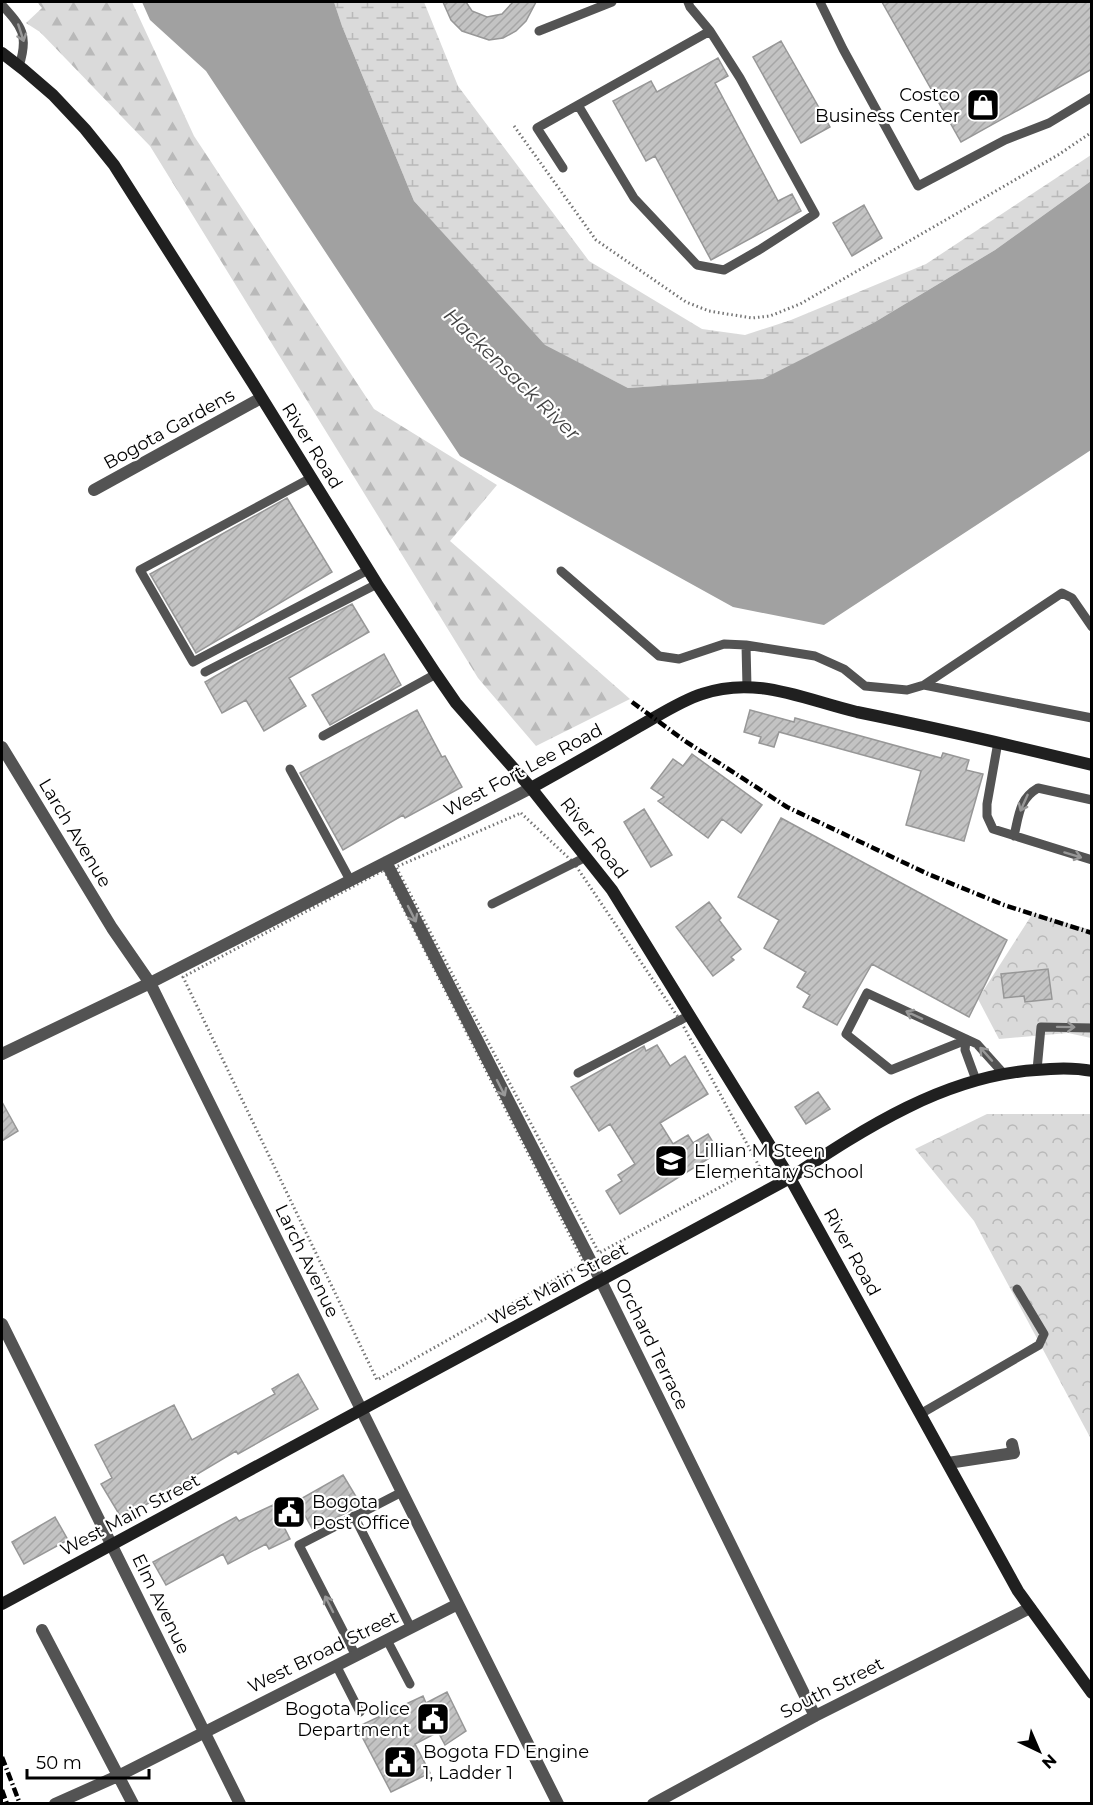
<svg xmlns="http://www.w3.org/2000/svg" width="1093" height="1805" font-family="Montserrat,sans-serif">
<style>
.forest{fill:url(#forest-firs)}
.wetland{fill:url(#wetland-marsh)}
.park{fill:url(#park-crowns)}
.water{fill:#a1a1a1}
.building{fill:url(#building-hatch);stroke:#979797;stroke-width:1.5}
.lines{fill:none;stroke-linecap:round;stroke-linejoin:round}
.path{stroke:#757575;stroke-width:3;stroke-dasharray:1.5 3;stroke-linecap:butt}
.lane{stroke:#535353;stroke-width:9}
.street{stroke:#535353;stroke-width:12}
.secondary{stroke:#202020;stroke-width:12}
.rail{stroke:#000;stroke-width:4.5;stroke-dasharray:9 3 1.5 3;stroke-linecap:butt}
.oneway{stroke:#989898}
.labels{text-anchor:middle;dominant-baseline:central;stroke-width:4.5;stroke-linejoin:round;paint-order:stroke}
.poi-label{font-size:18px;fill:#000;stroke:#fff;text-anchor:start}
.street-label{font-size:18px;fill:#000;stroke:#fff}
.water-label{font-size:20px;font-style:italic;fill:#424242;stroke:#fff}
</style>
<defs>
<pattern id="forest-firs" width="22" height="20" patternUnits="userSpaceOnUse" patternTransform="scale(1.5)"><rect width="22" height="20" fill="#dadada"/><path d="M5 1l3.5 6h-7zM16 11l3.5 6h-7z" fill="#b9b9b9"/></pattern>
<pattern id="wetland-marsh" width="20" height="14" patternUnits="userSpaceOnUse" patternTransform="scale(1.5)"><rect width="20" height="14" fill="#dadada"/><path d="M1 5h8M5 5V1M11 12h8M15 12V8" fill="none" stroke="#b9b9b9"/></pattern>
<pattern id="park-crowns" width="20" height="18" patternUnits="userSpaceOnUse" patternTransform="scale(1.5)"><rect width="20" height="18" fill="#dadada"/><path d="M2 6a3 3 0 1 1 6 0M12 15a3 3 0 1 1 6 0" fill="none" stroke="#b9b9b9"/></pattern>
<pattern id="building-hatch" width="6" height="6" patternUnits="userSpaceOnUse" patternTransform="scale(1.5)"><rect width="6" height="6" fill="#c3c3c3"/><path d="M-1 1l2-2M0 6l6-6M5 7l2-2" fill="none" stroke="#a6a6a6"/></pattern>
</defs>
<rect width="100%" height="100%" fill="#fff"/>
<path class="forest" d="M37 2H132L194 136 374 409 497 485 450 541 630 699 536 746 478 678 150 146 40 32 26 23 42 8Z"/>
<path class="wetland" d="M334 2H424L458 86 589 261 702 329 745 335 791 320 926 264 1091 155V181L995 250 875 322 763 380 628 388 545 346 414 201 342 26Z"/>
<path class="park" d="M1033 913 1091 930V1038L1068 1033 999 1039 978 999Z
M987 1114H1091V1439L974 1221 915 1149Z"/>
<path class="water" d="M142 2H334L342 26 414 201 545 345 628 388 763 379 875 322 995 250 1091 181V450L824 625 733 607 460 456 206 71 150 20Z"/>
<path class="building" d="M443 2H466L472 11 487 17 502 14 513 2H536L526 21 516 31 503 38 489 40 462 31 451 20Z
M882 2H1092V69L961 142Z
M781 41 830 127 801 143 753 57Z
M718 58 728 76 715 83 778 201 792 194 801 211 711 260 655 156 646 161 613 101 651 81 657 92Z
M864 205 882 238 852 256 833 223Z
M287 498 332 572 196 653 150 574Z
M352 604 369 632 289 678 306 706 264 731 246 700 222 713 205 682 245 659Z
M384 654 401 685 330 725 312 695Z
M417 710 442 757 445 756 462 787 405 818 403 815 343 850 300 773Z
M750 710 794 722 795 718 941 758 943 753 969 760 966 770 983 774 964 841 906 825 921 771 779 732 774 747 759 743 761 737 744 732Z
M692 754 762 805 741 833 722 819 708 838 658 801 664 797 651 788 673 759 683 766Z
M644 809 672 855 651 867 624 822Z
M781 818 1007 940 969 1017 872 964 837 1025 803 1007 810 995 797 987 806 972 764 948 779 920 738 897Z
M709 902 721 918 719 920 741 949 731 957 734 960 713 976 676 927Z
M1048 969 1052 999 1025 1002 1024 996 1004 998 1001 974Z
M657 1045 670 1066 685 1056 708 1094 660 1123 673 1144 688 1135 693 1143 708 1134 719 1152 620 1214 606 1191 622 1181 618 1175 635 1164 610 1124 599 1131 571 1087 644 1046 646 1051Z
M818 1092 830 1109 806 1124 795 1107Z
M2 1102 18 1131 2 1141Z
M298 1374 318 1409 238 1454 236 1451 122 1519 101 1484 112 1478 95 1445 174 1405 192 1440 275 1394 272 1389Z
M343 1475 361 1505 313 1530 297 1501Z
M273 1505 290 1539 269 1549 266 1544 228 1564 223 1554 166 1585 153 1562 236 1517 239 1521Z
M55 1517 68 1540 24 1564 12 1542Z
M447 1692 466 1731 445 1745 438 1732 415 1744 430 1773 391 1792 357 1727 423 1696 426 1703Z"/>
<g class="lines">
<path class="path" d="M514 126 596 240 686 302 709 311 752 318 770 316 800 304 1058 155 1092 132
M521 813 574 863 680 1020 759 1166 599 1253 396 867Z
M384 870 584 1263 377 1380 183 977Z"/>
<path class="lane" d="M820 2 843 49 918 186 1005 140 1049 123 1092 97
M2 5C22 27 29 35 19 66
M539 31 612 2
M578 105 634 198 697 265 724 270 759 250 815 214 740 78 710 31 690 7 688 2
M563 168 537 128 710 31
M311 478 140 570 193 662 368 570
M561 571 659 656 679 659 724 644 746 645 747 687
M746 645 815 656 844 669 865 686 907 690 924 685 1062 593 1072 598 1092 627
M205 672 377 584
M924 685 1092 718
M323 736 436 674
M998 742 987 804V816L993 829 1092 860
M290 769 350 880
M1014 836C1019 815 1019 799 1038 788L1092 800
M492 904 586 857
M966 1040 891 1070 846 1034 867 993 977 1044 1003 1073
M966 1040 965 1050 976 1080
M1037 1070 1041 1027 1092 1028
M578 1073 690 1015
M922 1413 1039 1345 1044 1334 1017 1289
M354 1516 411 1628
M387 1640 410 1684
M356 1656 299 1545 402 1492
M336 1665 360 1712"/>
<path class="street" d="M94 490 261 398
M2 747 112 928 150 983 402 1492 558 1804
M386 862 601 1281 815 1716
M2 1054 150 983 531 788
M2 1324 240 1804
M948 1463 1014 1453 1012 1444
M42 1630 133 1804
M55 1804 120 1775 458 1604
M653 1804 815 1716 1030 1608"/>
<path class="secondary" d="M2 53 24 70 53 95 85 129 114 165 252 382 377 584 436 674 456 703 531 788 612 890 790 1178 1018 1591 1092 1693
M531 788C567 768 602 748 638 727 658 716 680 701 702 694 757 675 805 700 857 712 936 728 1014 746 1092 765
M2 1604 790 1178C865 1128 945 1076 1036 1070 1055 1068 1073 1067 1092 1071"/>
<path class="rail" d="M632 702 685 741 787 807 928 874 1004 905 1092 933
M2 1757 20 1804
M2 1790 7 1804"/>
</g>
<defs><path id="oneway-shaft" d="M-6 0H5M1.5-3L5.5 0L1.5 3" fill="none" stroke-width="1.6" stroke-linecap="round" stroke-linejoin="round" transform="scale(1.5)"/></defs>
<g class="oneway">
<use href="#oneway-shaft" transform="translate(21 33) rotate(72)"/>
<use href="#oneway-shaft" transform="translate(1024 803) rotate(114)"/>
<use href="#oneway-shaft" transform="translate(1073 855) rotate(17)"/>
<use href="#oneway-shaft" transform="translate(412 914) rotate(63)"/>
<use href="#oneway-shaft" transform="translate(914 1015) rotate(-155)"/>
<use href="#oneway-shaft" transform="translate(1066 1027) rotate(1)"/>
<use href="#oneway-shaft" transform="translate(986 1054) rotate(-132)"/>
<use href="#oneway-shaft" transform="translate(501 1088) rotate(63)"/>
<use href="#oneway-shaft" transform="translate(329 1604) rotate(-117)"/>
</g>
<defs>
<g id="shop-square" transform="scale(1.725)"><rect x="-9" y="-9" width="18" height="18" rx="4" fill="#000" stroke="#fff"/><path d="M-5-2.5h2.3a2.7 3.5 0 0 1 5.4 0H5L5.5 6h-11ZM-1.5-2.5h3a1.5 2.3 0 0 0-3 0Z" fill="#fff"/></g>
<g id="school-square" transform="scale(1.725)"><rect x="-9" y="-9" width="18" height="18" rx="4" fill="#000" stroke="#fff"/><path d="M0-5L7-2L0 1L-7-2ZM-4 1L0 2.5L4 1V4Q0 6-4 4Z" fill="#fff"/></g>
<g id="civic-square" transform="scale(1.725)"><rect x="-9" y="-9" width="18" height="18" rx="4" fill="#000" stroke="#fff"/><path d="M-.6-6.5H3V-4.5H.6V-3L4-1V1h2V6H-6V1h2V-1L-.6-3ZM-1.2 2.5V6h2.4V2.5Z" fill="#fff"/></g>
</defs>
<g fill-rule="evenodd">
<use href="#shop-square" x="983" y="105"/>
<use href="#school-square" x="671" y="1161"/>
<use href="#civic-square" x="289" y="1512"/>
<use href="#civic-square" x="433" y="1719"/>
<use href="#civic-square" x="400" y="1762"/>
</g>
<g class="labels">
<g class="poi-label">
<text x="960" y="95" text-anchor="end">Costco<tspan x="960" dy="21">Business Center</tspan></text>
<text x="694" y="1151">Lillian M Steen<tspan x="694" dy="21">Elementary School</tspan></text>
<text x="312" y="1502">Bogota<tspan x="312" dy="21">Post Office</tspan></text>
<text x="410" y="1709" text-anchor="end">Bogota Police<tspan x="410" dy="21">Department</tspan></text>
<text x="423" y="1752">Bogota FD Engine<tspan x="423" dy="21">1, Ladder 1</tspan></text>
</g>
<g class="street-label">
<text transform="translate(169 429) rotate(-29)">Bogota Gardens</text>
<text transform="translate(312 446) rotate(58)">River Road</text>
<text transform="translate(523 770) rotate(-28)">West Fort Lee Road</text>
<text transform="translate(75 833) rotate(59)">Larch Avenue</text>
<text transform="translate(594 838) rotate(52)">River Road</text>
<text transform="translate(852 1252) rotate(61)">River Road</text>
<text transform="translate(307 1261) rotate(64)">Larch Avenue</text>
<text transform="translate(558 1284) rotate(-28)">West Main Street</text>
<text transform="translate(652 1344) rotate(64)">Orchard Terrace</text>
<text transform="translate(130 1515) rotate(-28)">West Main Street</text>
<text transform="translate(161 1604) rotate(64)">Elm Avenue</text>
<text transform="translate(323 1652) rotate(-26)">West Broad Street</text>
<text transform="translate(832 1688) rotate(-27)">South Street</text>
</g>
<g class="water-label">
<text transform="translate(512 374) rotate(44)">Hackensack River</text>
</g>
</g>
<rect width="1093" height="1805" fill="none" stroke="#000000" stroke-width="6"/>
<g transform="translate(1039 1751) rotate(136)" stroke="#ffffff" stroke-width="4.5" paint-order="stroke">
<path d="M0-4.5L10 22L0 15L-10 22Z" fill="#000000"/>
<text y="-9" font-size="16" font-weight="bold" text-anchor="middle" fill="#000000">N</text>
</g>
<path d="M27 1769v9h122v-9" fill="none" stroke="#000000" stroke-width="3"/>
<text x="36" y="1769" font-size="18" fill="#000000" stroke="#ffffff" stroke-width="4.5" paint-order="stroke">50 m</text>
</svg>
